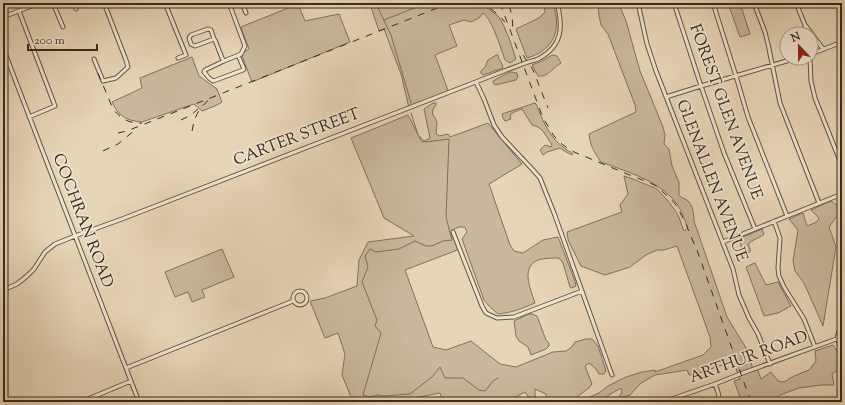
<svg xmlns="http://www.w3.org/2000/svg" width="845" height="405" font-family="'Sorts Mill Goudy',serif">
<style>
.green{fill:#c9b89d;stroke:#80725e}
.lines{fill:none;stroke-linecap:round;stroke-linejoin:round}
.stream{stroke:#7c6e5b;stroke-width:1}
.minor-casing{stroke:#625645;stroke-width:5}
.minor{stroke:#efe4d0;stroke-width:3}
.rail{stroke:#362b1f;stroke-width:1;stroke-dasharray:7 7;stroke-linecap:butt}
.labels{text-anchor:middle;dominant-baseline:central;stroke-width:3.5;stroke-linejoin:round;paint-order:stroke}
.street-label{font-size:16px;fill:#362b1f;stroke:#efe4d0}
</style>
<rect width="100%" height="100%" fill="#e7d5b7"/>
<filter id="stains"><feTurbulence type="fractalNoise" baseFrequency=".005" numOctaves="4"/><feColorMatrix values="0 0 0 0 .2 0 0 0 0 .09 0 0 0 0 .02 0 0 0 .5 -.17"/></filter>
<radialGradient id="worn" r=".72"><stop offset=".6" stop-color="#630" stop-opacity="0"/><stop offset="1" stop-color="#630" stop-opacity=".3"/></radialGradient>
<path class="green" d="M371 3H378L380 5 385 3H445L444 7 460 3H470L485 6 498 16 502 22 509 38 516 59 510 63 505 60C501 49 492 19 483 13L479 18 471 22 464 20 449 25 457 46 435 55 449 93 409 108 401 74 384 29 379 31 370 4Z
M544 3H553V4C562 30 554 50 527 58L516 29 539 18 545 12Z
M598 3H621V9L626 21 640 71 663 127 665 135 664 144 669 149 672 166 679 182V195C681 198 684 198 687 200 693 205 694 214 694 221L727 317 746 348 753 369 757 368 761 379 771 372 778 381 784 382 794 376 809 370 816 361 815 351 833 345C838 353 842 358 841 368L832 374 834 385H821L799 388 780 395 773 402H742L734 381 740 379 733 361 694 375H689L687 370 655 375 641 383 630 395 618 399 622 392 621 388 597 402H547L546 394 535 389V394L536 400 532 402 525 392 510 400V402H443L440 393 393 402H353L342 375 345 354 338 333 325 338 310 301 325 298 357 286 359 260 368 242 414 236 384 218 351 138 408 115 422 142 430 138 424 109 433 103H436V105C428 115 436 115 437 123 437 126 436 130 436 133L439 136 448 134 450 137 488 123 522 164 489 184 510 245 514 251 523 253 543 240 558 237 575 281 576 286 572 288 570 287 563 263 559 258C553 258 541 258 536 261 521 269 531 290 535 303 523 308 511 313 498 314L488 305 484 300 462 239 467 232 465 227H459L452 230 460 249 405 270 433 347 446 350 471 341 500 364 516 367 553 352 566 351 572 347 575 342 586 339H592L598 346 606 371 604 374H599L596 369 589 363 585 366 592 384 589 388 578 396 579 402 599 393 608 386 626 377 642 372 655 370V372L703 355 711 347 710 337 677 246 664 250H657L646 255 630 267 605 275 581 266 570 244 568 239 567 232 622 212 620 205 628 194 624 176 633 179 657 189 669 202 678 215 684 231 688 228C684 218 680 206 672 198 654 179 625 171 601 162 594 152 590 145 589 134L636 112 635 105 608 34 601 25 599 16Z
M728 3H740L750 34 740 37Z
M298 4 305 21 339 14 350 42 252 82 242 56 244 52 249 49 241 27Z
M496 55H498C498 60 503 63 503 68L483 75 481 73V71L485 67 488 60Z
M552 55 557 56 561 63C553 67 548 78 538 76L532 65 542 61Z
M192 57 199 76 217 89 222 102 215 106 202 111 194 104 142 122C127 121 118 116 112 102L142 88 140 78Z
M511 72 517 73 518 77 516 80 495 85 494 84 493 81 506 74Z
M535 103 536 104C545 126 551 141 572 153L573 154 572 155 566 152 560 148 547 152 543 155 540 150 545 145 551 147 552 145 543 131 538 127 532 125 522 109 514 112 510 115 511 119 505 121 503 118 502 114Z
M831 201 841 208 838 215 829 227 836 247 823 326 804 283 795 271 793 261 798 230 789 219 803 213 807 226 817 222 819 218 811 210Z
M762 229 764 234C759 239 752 239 748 245L750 248V252L745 255 742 253 740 238Z
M222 249 234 277 202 290 205 297 192 302 188 292 175 297 165 272Z
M755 263 766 285 778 282 791 306 778 313 764 316 746 267Z
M529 314H532L537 316 546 340 549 343V346L546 349 531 355 528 347 519 341 516 336 514 321Z"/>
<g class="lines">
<path class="stream" d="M374 3 377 6 391 35 411 103
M384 20 427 3
M411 113 418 135 425 142 449 139 446 217 452 240 443 241 432 246H426L415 241 399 249 376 252 370 249 365 256 368 267 362 282 377 320 375 326 381 333 363 395 369 397 377 395 383 396 410 394 433 376 440 367 445 378H463L479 390 485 391 493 381 498 378
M494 402 498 397"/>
<g class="minor-casing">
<path id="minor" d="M53 3 63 27
M73 3 76 9
M121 3 122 5
M165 3 186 55 178 58
M242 3 246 13
M638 3 647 44 656 71 733 269 739 295 749 318 758 334 770 364
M674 3 701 86 724 153 755 229
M713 3 736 76 748 117 787 216
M754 3 765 32 768 44 780 103 819 203
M796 3 805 25 807 34
M841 3 842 5
M19 11 55 106 29 117
M3 17 39 3
M806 26 823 49
M214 39 211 30 208 29 191 35 189 38 191 44 195 46 214 39 215 40 222 58 224 61 241 54 245 46 229 3
M3 48 139 402
M811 54 842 42
M810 58 811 81 815 98 842 166
M94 59 103 81 116 78 128 67 126 60 104 3
M224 61 205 70 204 72 209 78 213 81 216 80 243 70 244 69 238 55
M476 82 484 99 494 125 502 137 533 170 540 178 554 213 612 375
M666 97 701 86 797 58
M774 221 780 238 778 268 779 276 784 287 804 319 815 347
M453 232 482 306 486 313 497 318 514 317 582 291
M723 242 842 194
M3 290 17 284 27 276 34 269 45 252 55 244 75 236 122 219 504 71C512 68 520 65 528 62 532 61 537 60 540 58 563 45 563 26 557 3
M293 298a7 7 0 1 1 14 0a7 7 0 1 1-14 0Z
M837 338 842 322
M837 338 842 350
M126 368 293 301
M715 384 718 392 720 402
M81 402 131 381
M663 402 715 384 740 374 842 337
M802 402H819"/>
</g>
<use href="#minor" class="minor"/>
<path class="rail" d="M478 3C489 6 497 13 505 22
M500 3 543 118 551 131 554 136 563 145 574 152 632 176 648 182 656 186 671 199 676 205 685 222 698 253 751 402
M509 6 512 15 513 30
M523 55 533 70 548 108
M98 73 113 109C121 119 130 124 142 123
M181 120 191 115 198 109
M192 131C194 119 198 108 209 100
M118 133 127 131 450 3
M103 151 118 144 135 130"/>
</g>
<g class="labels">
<g class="street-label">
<text transform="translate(725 112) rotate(70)">FOREST GLEN AVENUE</text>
<text transform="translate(297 138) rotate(-21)">CARTER STREET</text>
<text transform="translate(711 181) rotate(69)">GLENALLEN AVENUE</text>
<text transform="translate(82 221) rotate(69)">COCHRAN ROAD</text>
<text transform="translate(749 358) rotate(-20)">ARTHUR ROAD</text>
</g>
</g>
<rect width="845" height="405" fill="none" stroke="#e7d5b7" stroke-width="16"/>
<rect x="4" y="4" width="837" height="397" fill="none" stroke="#362b1f" stroke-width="2"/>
<rect x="8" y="8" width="829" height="389" fill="none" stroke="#362b1f"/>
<g transform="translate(799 46) rotate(338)"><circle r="19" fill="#efe4d0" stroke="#a59a89"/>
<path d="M0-3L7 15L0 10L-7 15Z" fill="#8f2418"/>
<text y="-6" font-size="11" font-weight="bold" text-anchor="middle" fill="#362b1f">N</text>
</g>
<path d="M28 44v6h69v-6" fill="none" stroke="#362b1f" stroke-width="2"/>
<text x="34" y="44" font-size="12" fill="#362b1f" stroke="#efe4d0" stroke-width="3" paint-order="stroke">200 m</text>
<rect width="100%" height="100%" filter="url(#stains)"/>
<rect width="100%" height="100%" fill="url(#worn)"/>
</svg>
